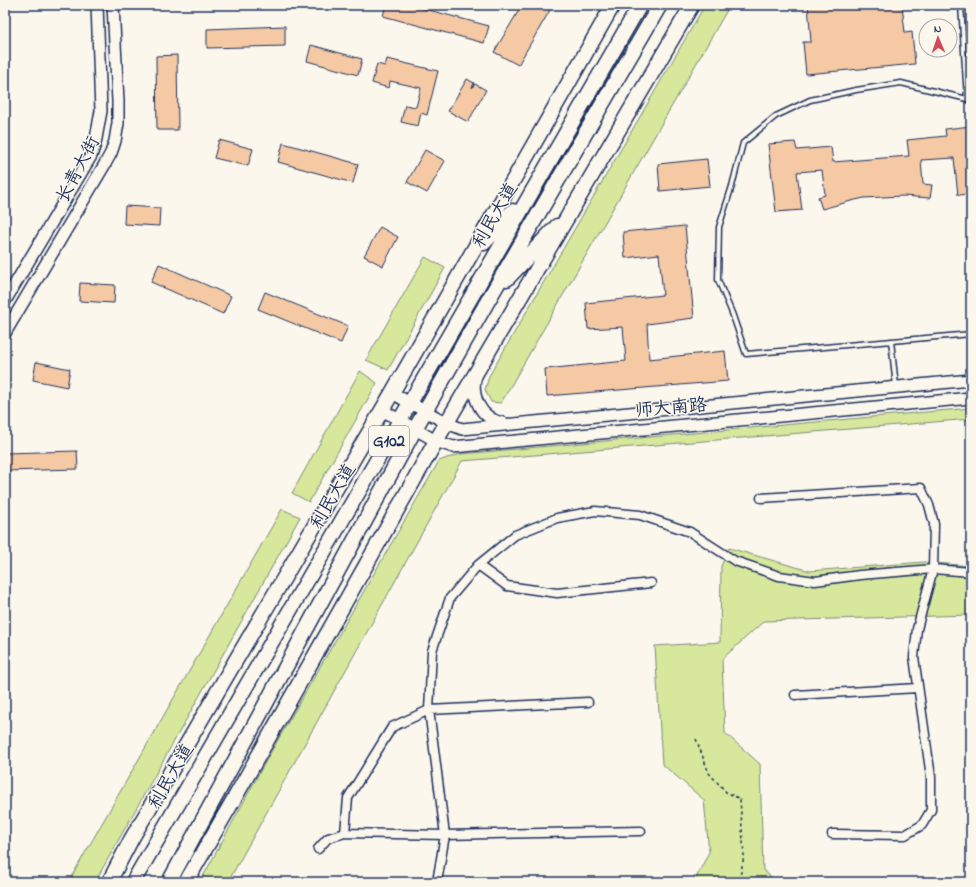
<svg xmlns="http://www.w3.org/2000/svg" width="976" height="887" font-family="'Indie Flower','LXGW WenKai TC',sans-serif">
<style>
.green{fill:#d7e79b;stroke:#798b7c}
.building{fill:#f6c9a5;stroke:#1b2f5e}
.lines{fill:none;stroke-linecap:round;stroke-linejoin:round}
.lane-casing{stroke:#1b2f5e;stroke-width:7}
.street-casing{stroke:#1b2f5e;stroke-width:11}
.secondary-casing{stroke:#1b2f5e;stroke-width:14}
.highway-casing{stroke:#1b2f5e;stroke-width:17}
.path{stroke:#1b2f5e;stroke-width:1.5;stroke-dasharray:3 3;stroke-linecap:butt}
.lane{stroke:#fbf7ec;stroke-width:4}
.street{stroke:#fbf7ec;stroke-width:8}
.secondary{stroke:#fbf7ec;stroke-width:11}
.highway{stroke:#fbf7ec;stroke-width:14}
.labels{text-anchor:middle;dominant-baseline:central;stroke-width:3;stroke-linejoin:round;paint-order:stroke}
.shield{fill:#fbf7ec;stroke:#5e6b89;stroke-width:1}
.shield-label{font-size:17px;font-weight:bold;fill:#1b2f5e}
.street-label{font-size:18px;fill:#1b2f5e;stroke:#fbf7ec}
</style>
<rect width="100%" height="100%" fill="#fbf7ec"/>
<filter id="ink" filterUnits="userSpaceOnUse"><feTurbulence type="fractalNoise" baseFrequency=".025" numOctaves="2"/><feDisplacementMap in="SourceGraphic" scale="8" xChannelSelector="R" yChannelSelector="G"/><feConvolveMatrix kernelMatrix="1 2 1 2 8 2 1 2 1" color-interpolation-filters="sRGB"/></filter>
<g filter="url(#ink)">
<path class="green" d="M705 5H730L501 403 491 402 485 390 489 376Z
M425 257 445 268 388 370 366 360Z
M360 371 377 383 309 502 292 493Z
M971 408V419L462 461 228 882H200L268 757 439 461 447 458 461 454Z
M282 509 300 517 95 882H70L69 881Z
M729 548 810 571 924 562 971 566V615L764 621 722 659 725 733 760 764 763 870 777 882H694L709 852 704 800 662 764 655 646 720 642 721 566Z"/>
<path class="building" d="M386 5H410L489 26 484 43 383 16Z
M522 5H553L518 65 494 52Z
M808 5H902L905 33 912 32 915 64 806 74 803 42H811Z
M285 26V46L207 48V29Z
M311 45 362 59 358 75 307 61Z
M177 55 178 130H157L156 56Z
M387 59 438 71 427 115 421 113 418 126 401 122 405 105 416 107 421 88 390 81 389 88 372 83 377 64 385 66Z
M467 79 474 83 472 88 475 84 486 90 468 122 448 111Z
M971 126V194L958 195 954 158 921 160 923 184 932 185 930 198 903 196 882 197 864 198 851 201 822 209 818 197 825 195 822 170 797 172 802 210 776 212 768 144 795 142 797 150 831 147 833 162 909 156 907 140 946 136 945 129Z
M219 140 253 149 248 166 214 158Z
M283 143 358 164 353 183 278 162Z
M425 150 445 161 427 193 407 182Z
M707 159 710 186 660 191 658 164Z
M125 206 160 208 159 226 124 224Z
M685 226 694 318 647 324 649 359 725 351 728 381 547 396 545 369 626 361 623 327 588 329 586 303 663 295 659 254 625 258 623 232Z
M380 227 398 237 383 266 364 256Z
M159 264 231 296 223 314 151 282Z
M80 283 115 285 114 303 79 301Z
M265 292 348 326 341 343 258 309Z
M36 362 70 369 67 387 33 380Z
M77 451 78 469 5 471V453Z"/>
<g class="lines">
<g class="lane-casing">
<path id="lane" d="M961 5 967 99
M971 102 967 99 901 83 856 90 810 100 776 116 743 143 732 186 719 227 718 280 732 313 746 354 971 334
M891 341 896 386"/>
</g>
<g class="street-casing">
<path id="street" d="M761 498 921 488 929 505 934 524 933 569 917 629 914 657 931 777V810L922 825 905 835 832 834
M478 565 507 586 557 593 651 583
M795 695 918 688
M588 702 429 710 392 727 348 798 345 833 445 835 641 831
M318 849 328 838 345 833
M437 882 445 835 429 710 432 651 450 598 478 565 515 535 557 518 595 511 640 515 690 532 735 561 779 576 815 581 860 575 933 569 971 572"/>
</g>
<g class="secondary-casing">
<path id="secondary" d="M5 301 91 156 95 144 101 111 97 5
M5 333 105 164 111 153 115 141 118 123V101L113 5
M476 376C471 391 477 411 492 419 496 422 500 422 504 423
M392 393 447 423 462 429 971 380
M382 410 436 441 453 447 971 398"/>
</g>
<g class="highway-casing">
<path id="highway" d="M484 243 513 211
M507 279 557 226
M109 882 132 838 392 393 613 5
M133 882 640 5
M169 882 415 429 490 297 660 5
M186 882 234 799 436 441 692 5"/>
</g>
<path class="path" d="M696 739 709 773 726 792 740 799 744 856 739 882"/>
<use href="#lane" class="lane"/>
<use href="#street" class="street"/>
<use href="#secondary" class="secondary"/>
<use href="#highway" class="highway"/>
</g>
</g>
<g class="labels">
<rect class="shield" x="369" y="426" width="40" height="30" rx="3"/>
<g class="shield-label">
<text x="389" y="441">G102</text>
</g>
<g class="street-label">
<text transform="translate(79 170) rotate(-62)">长青大街</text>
<text transform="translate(496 216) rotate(-60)">利民大道</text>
<text transform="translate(671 409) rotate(-5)">师大南路</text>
<text transform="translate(334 497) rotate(-60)">利民大道</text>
<text transform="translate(172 777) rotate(-60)">利民大道</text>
</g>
</g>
<rect width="976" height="887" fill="none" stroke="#fbf7ec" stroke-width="20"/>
<rect x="10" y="10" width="956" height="867" fill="none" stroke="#1b2f5e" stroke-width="1.5" filter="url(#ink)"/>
<g transform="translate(938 38) rotate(358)"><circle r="19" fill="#fbf7ec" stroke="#a1a7b3"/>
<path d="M0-3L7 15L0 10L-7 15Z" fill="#d1495b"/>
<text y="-6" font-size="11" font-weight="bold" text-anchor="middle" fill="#1b2f5e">N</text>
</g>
</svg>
